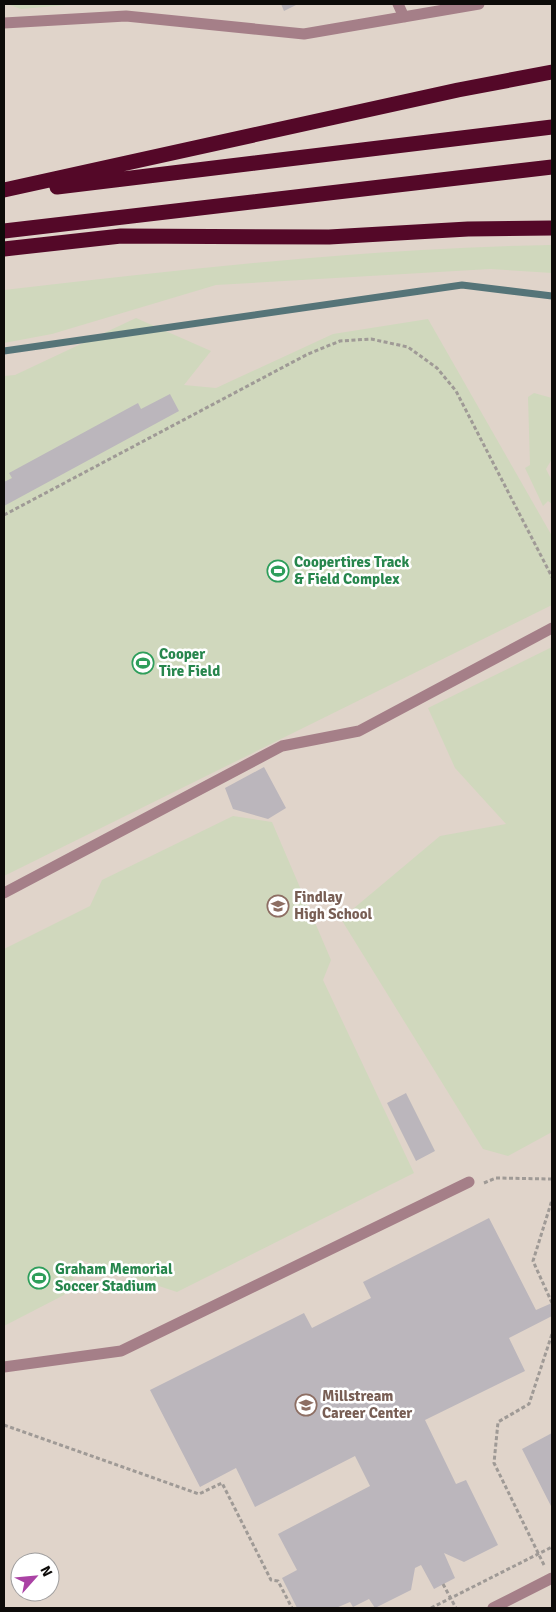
<svg xmlns="http://www.w3.org/2000/svg" width="556" height="1612" font-family="Signika,sans-serif">
<style>
.built{fill:#e0d4ca;fill-rule:evenodd}
.green{fill:#d0d8bd}
.lines{fill:none;stroke-linecap:round;stroke-linejoin:round}
.stream{stroke:#557478;stroke-width:7}
.building{fill:#bbb6bc}
.path{stroke:#9f9a96;stroke-width:3;stroke-dasharray:4 2.5;stroke-linecap:butt}
.lane{stroke:#a57f88;stroke-width:11}
.highway{stroke:#540828;stroke-width:15}
.labels{text-anchor:middle;dominant-baseline:central;stroke-width:5;stroke-linejoin:round;paint-order:stroke}
.leisure-label{font-size:15px;font-weight:bold;fill:#27864d;stroke:#fff;text-anchor:start}
.education-label{font-size:15px;font-weight:bold;fill:#785e54;stroke:#fff;text-anchor:start}
</style>
<rect width="100%" height="100%" fill="#e7e1dc"/>
<path class="built" d="M4 4H552V1608H4ZM20 1562H50V1592H20Z"/>
<path class="green" d="M7 4H78L21 9Z
M552 245V273L490 269 216 285 52 334 4 343V290C186 269 369 248 552 245Z
M136 318 211 351 184 385 216 388 333 334 428 319 552 536V605L4 876V376L15 375Z
M534 393 552 398V459L546 469 552 481V504L548 501 543 506 525 468 530 465 528 397Z
M552 647V1132L508 1156 483 1149 341 919 440 836 506 824 455 768 428 708Z
M233 816 272 822 331 960 323 980 414 1173 177 1292 83 1261 64 1295 4 1326V949L90 906 102 880Z"/>
<g class="lines">
<path class="stream" d="M4 351 462 285 552 296"/>
</g>
<path class="building" d="M281 4H298L284 11Z
M170 394 179 411 4 506V482L12 478 9 473 138 403 141 409Z
M264 767 286 808 268 819 233 809 225 788Z
M406 1093 435 1151 416 1161 387 1103Z
M489 1218 536 1310 552 1303V1316L509 1338 525 1371 425 1420 456 1484 466 1480 498 1545 464 1562 444 1553 455 1578 434 1589 421 1565 415 1568 411 1590 375 1608 369 1599 353 1607 350 1602 336 1608H297L282 1578 297 1570 278 1534 370 1486 355 1456 255 1507 236 1468 200 1487 150 1390 304 1313 312 1328 371 1298 363 1282Z
M552 1433V1508L522 1449Z"/>
<g class="lines">
<path class="path" d="M4 515 308 354 340 341 371 339 408 347 437 368 456 391 552 577
M484 1183 496 1178 552 1179
M552 1303 533 1261 552 1200
M4 1425 199 1494 222 1483 271 1580 278 1581 292 1608
M544 1565 494 1463 498 1422 529 1404 552 1334
M443 1584 456 1608
M431 1608 552 1547"/>
<path class="lane" d="M398 4 404 17
M4 23 126 16 304 34 479 4
M4 893 282 746 359 731 552 628
M4 1367 121 1351 469 1182
M493 1608 552 1578"/>
<path class="highway" d="M57 187 552 127
M4 190 458 90 552 72
M4 231 552 167
M4 249 121 236 329 237 468 229 552 228"/>
</g>
<defs>
<g id="stadium-ring" transform="scale(1.125)"><circle r="9.5" fill="#fff" stroke="#2e9e5b" stroke-width="1.5"/><path d="M0-5a6.5 5 0 1 0 0 10a6.5 5 0 1 0 0-10ZM-3.5-1.8h7v3.6h-7Z" fill="#2e9e5b"/></g>
<g id="school-ring" transform="scale(1.125)"><circle r="9.5" fill="#fff" stroke="#8d6e63" stroke-width="1.5"/><path d="M0-5L7-2L0 1L-7-2ZM-4 1L0 2.5L4 1V4Q0 6-4 4Z" fill="#8d6e63"/></g>
</defs>
<g fill-rule="evenodd">
<use href="#stadium-ring" x="278" y="571"/>
<use href="#stadium-ring" x="143" y="663"/>
<use href="#school-ring" x="278" y="906"/>
<use href="#stadium-ring" x="39" y="1278"/>
<use href="#school-ring" x="306" y="1405"/>
</g>
<g class="labels">
<g class="leisure-label">
<text x="294" y="562">Coopertires Track<tspan x="294" dy="17">&amp; Field Complex</tspan></text>
<text x="159" y="654">Cooper<tspan x="159" dy="17">Tire Field</tspan></text>
<text x="55" y="1269">Graham Memorial<tspan x="55" dy="17">Soccer Stadium</tspan></text>
</g>
<g class="education-label">
<text x="294" y="897">Findlay<tspan x="294" dy="17">High School</tspan></text>
<text x="322" y="1396">Millstream<tspan x="322" dy="17">Career Center</tspan></text>
</g>
</g>
<rect width="556" height="1612" fill="none" stroke="#0d0b09" stroke-width="10"/>
<g transform="translate(35 1577) rotate(63)"><circle r="24" fill="#ffffff" stroke="#9e9d9d"/>
<path d="M0-4L9 19L0 12L-9 19Z" fill="#aa42a4"/>
<text y="-8" font-size="14" font-weight="bold" text-anchor="middle" fill="#0d0b09">N</text>
</g>
</svg>
